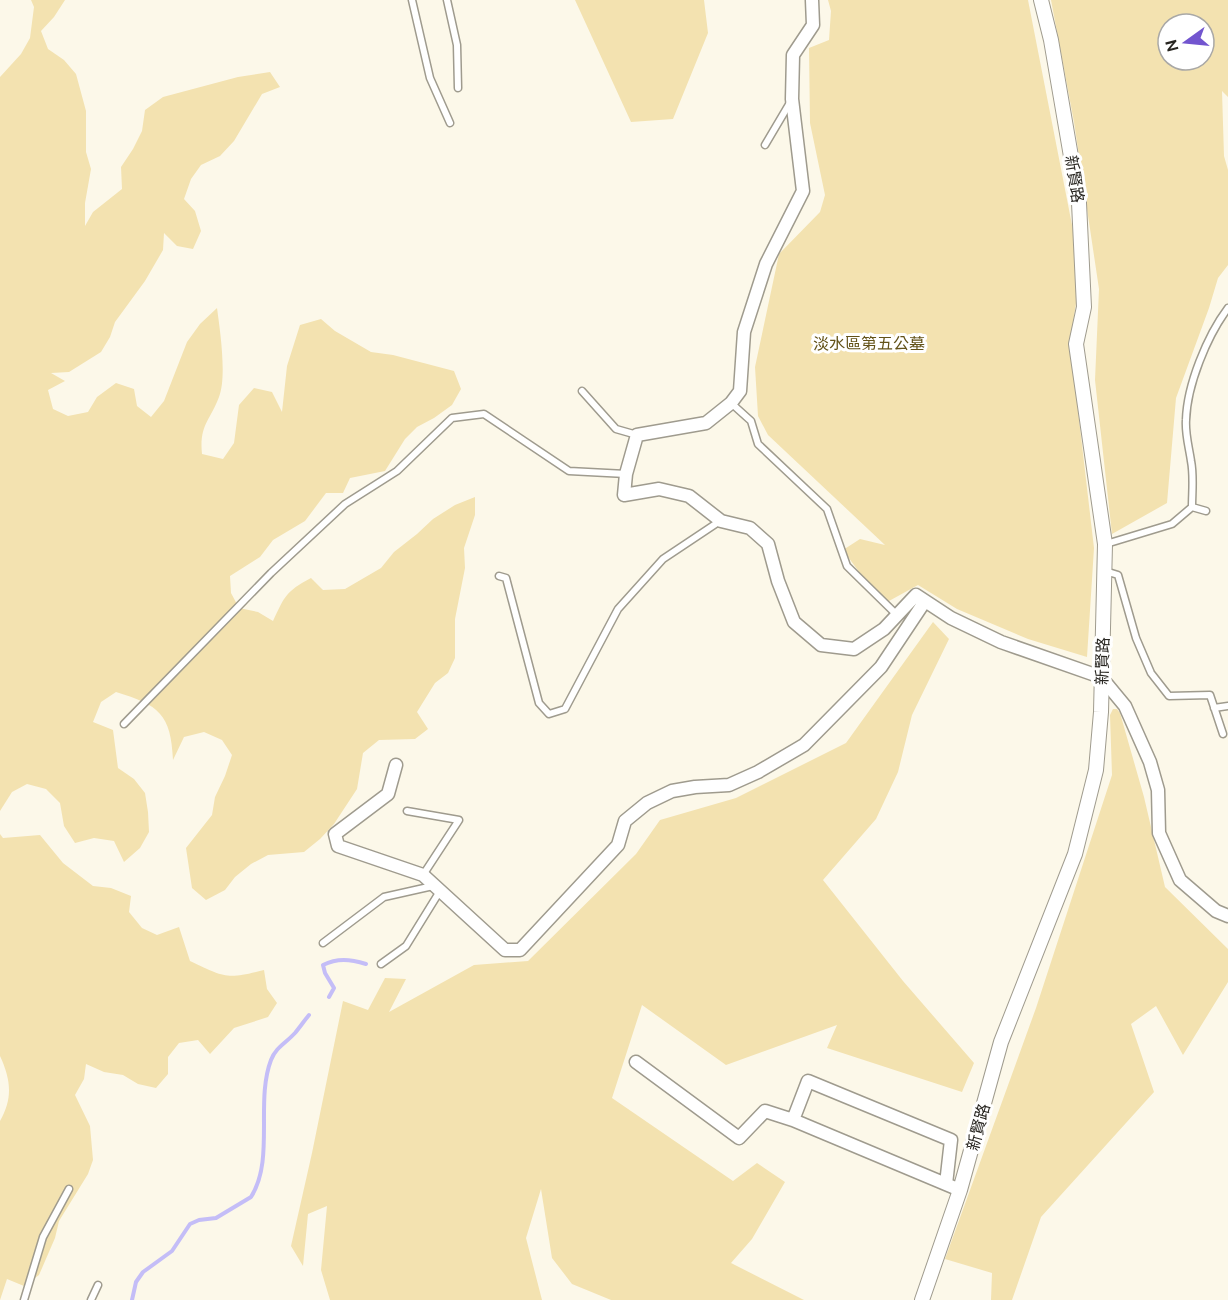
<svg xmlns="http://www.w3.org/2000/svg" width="1228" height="1300" font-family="Ubuntu,'Noto Sans TC',sans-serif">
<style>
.green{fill:#f3e2b0;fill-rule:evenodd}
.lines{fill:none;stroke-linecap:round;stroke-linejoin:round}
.stream{stroke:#c4bdf7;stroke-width:4}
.service-casing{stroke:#9f9b8e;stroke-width:9}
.minor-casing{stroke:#9f9b8e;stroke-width:15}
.tertiary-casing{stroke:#9f9b8e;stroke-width:16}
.service{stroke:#fff;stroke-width:6}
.minor{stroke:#fff;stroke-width:12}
.tertiary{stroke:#fff;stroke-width:14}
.labels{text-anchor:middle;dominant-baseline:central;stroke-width:6;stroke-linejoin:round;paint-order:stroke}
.street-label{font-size:16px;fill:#282621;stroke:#fff}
.park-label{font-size:16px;fill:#635218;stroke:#fff}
</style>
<rect width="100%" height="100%" fill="#fcf8e9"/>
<path class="green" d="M31 0H65L54 17 41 31 48 49 64 60 76 74 86 111V152L91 169 85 203V226L93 212 122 189 121 167 133 149 142 131 145 110 163 97 238 77 270 72 280 87 262 94 234 141 220 156 201 165 191 179 184 199 195 211 201 231 193 249 177 246 164 233 163 250 145 281 115 322 110 337 101 352 69 372 51 373 65 381 48 390 53 409 68 416 88 412 97 397 116 383 134 389 137 406 151 417 164 401 187 342 200 324 217 308C220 330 227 377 219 397 210 421 199 425 202 454L223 459 234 443 239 405 254 388 272 392 282 412 287 366 300 325 321 319 335 331 371 352 393 355 454 371 461 389 452 405 434 418 417 427 405 439 385 471 350 478 343 493H326L305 521 273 540 260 557 230 576 231 593 239 608 258 612 273 621C285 596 285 592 311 578L323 590 345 589 381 568 394 552 417 534 433 519 455 505 475 497V515L464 548 465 568 455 619V658L448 673 435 683 417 712 428 729 415 739 379 740 363 753 357 789 334 824 320 839 304 852 268 855 251 864 235 877 225 890 206 900 192 888 186 848 212 815 215 797 225 776 232 755 222 740 204 732 184 737 173 760C171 714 159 705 116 692L101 702 93 722 113 730 118 768 134 779 145 793 148 812 149 832 140 848 124 862 114 841 94 838 75 843 64 826 60 803 46 789 27 784 12 792 0 811V77L21 54 30 38 34 7Z
M575 0H704L708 33 673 119 631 122Z
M828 0H1028L1081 271 1070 342 1094 548 1087 657 1028 639 957 609 918 585 889 601 876 595 843 550 860 539 885 545 768 435 758 416 755 367 779 254 820 212 825 195 810 123 809 48 829 40 831 11Z
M1051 0H1228V97L1222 91 1224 156 1228 170V265L1218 278 1209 308 1176 398 1167 503 1112 534 1095 380 1099 289 1074 122ZM1168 24H1204V60H1168Z
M933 622 949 639 912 715 898 772 876 819 823 880 903 981 974 1063 962 1092 827 1048 837 1025 726 1065 642 1005 612 1098 733 1181 757 1163 785 1182 752 1239 731 1263 804 1300H611L572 1284 552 1258 541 1189 526 1238 542 1300H330L321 1270 327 1206 308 1214 303 1266 291 1246 312 1153 343 1001 368 1010 385 978 406 979 389 1012 474 965 528 961 636 854 660 820 736 798 846 743Z
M1113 709H1117L1120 713 1144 797 1165 887 1228 949V982L1183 1055 1156 1006 1131 1024 1154 1092 1041 1217 1012 1300H991L992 1273 945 1259 1036 1008 1112 775 1110 715Z
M0 834 3 838 40 835 63 863 93 886 111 888 131 896 129 912 142 928 157 935 179 927 190 961C224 977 226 980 264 970L267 989 277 1003 268 1017 234 1028 210 1054 198 1040 179 1043 168 1057V1074L156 1088 138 1084 123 1075 104 1072 86 1064 84 1079 75 1095 90 1126 93 1160 88 1174 59 1221 55 1238 39 1275 24 1286 7 1279 0 1300V1121C13 1098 11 1080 0 1056Z"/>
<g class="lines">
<path class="stream" d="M329 997 334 988 325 973 323 965C337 958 350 959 366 964
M132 1300 136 1282 143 1272 172 1251 190 1224 199 1220 216 1218 251 1197C275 1159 255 1102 271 1060 276 1047 286 1043 295 1033 300 1027 304 1021 309 1015"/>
<g class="service-casing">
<path id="service" d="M412 0 430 78 450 123
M447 0 457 45 458 88
M765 145 791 101
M582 391 616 429 637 435
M731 403 751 421 758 444 827 509 847 566 897 615
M1192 507 1206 511
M1106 544 1172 524 1192 507C1192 492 1194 476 1191 461 1189 447 1185 434 1186 420 1187 385 1207 336 1228 308
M1105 571 1118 575 1136 638 1151 673 1169 696 1210 695 1223 734
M499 576 506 578 539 703 549 714 565 709 618 609 663 559 720 521
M1214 708 1228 706
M124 724 271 573 345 504 397 471 452 418 484 414 569 471 626 474
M407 811 459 820 423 875
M323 943 384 897 433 886
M381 964 406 946 440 891
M24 1300 43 1237 69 1189
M91 1300 98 1285"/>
</g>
<g class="minor-casing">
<path id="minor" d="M812 0 813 25 793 55 792 99 803 191 766 264 744 332 740 391 731 403 706 423 637 435 626 474 624 495 659 489 689 496 721 521 750 528 768 544 778 581 794 622 821 645 854 649 884 629 916 595 951 618 1001 642 1101 677 1125 706 1150 762 1158 790 1159 833 1180 880 1216 911 1228 916
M396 765 388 794 335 834 338 846 423 875 505 950H520L618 845 625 821 647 803 672 791 695 787 729 785 758 772 804 745 881 667 925 601
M636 1062 739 1138 765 1111 793 1120 960 1190
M793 1120 808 1081 951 1140 946 1184"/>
</g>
<g class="tertiary-casing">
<path id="tertiary" d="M922 1300 960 1190 1001 1042 1075 854 1096 770 1101 712 1105 544 1076 344 1084 307 1079 203 1051 40 1041 0"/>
</g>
<use href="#service" class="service"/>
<use href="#minor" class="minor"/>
<use href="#tertiary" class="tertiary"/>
</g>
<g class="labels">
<g class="street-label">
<text transform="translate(1075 179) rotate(81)">新賢路</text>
<text transform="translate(1102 661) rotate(-88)">新賢路</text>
<text transform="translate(978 1127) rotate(-75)">新賢路</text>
</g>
<g class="park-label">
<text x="869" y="343">淡水區第五公墓</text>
</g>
</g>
<g transform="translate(1186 42) rotate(255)"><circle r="28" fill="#ffffff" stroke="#a9a8a6" stroke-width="1.5"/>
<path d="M0-4.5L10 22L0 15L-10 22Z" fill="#7255cf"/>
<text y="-9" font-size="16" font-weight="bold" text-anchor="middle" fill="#282621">N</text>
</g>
</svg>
